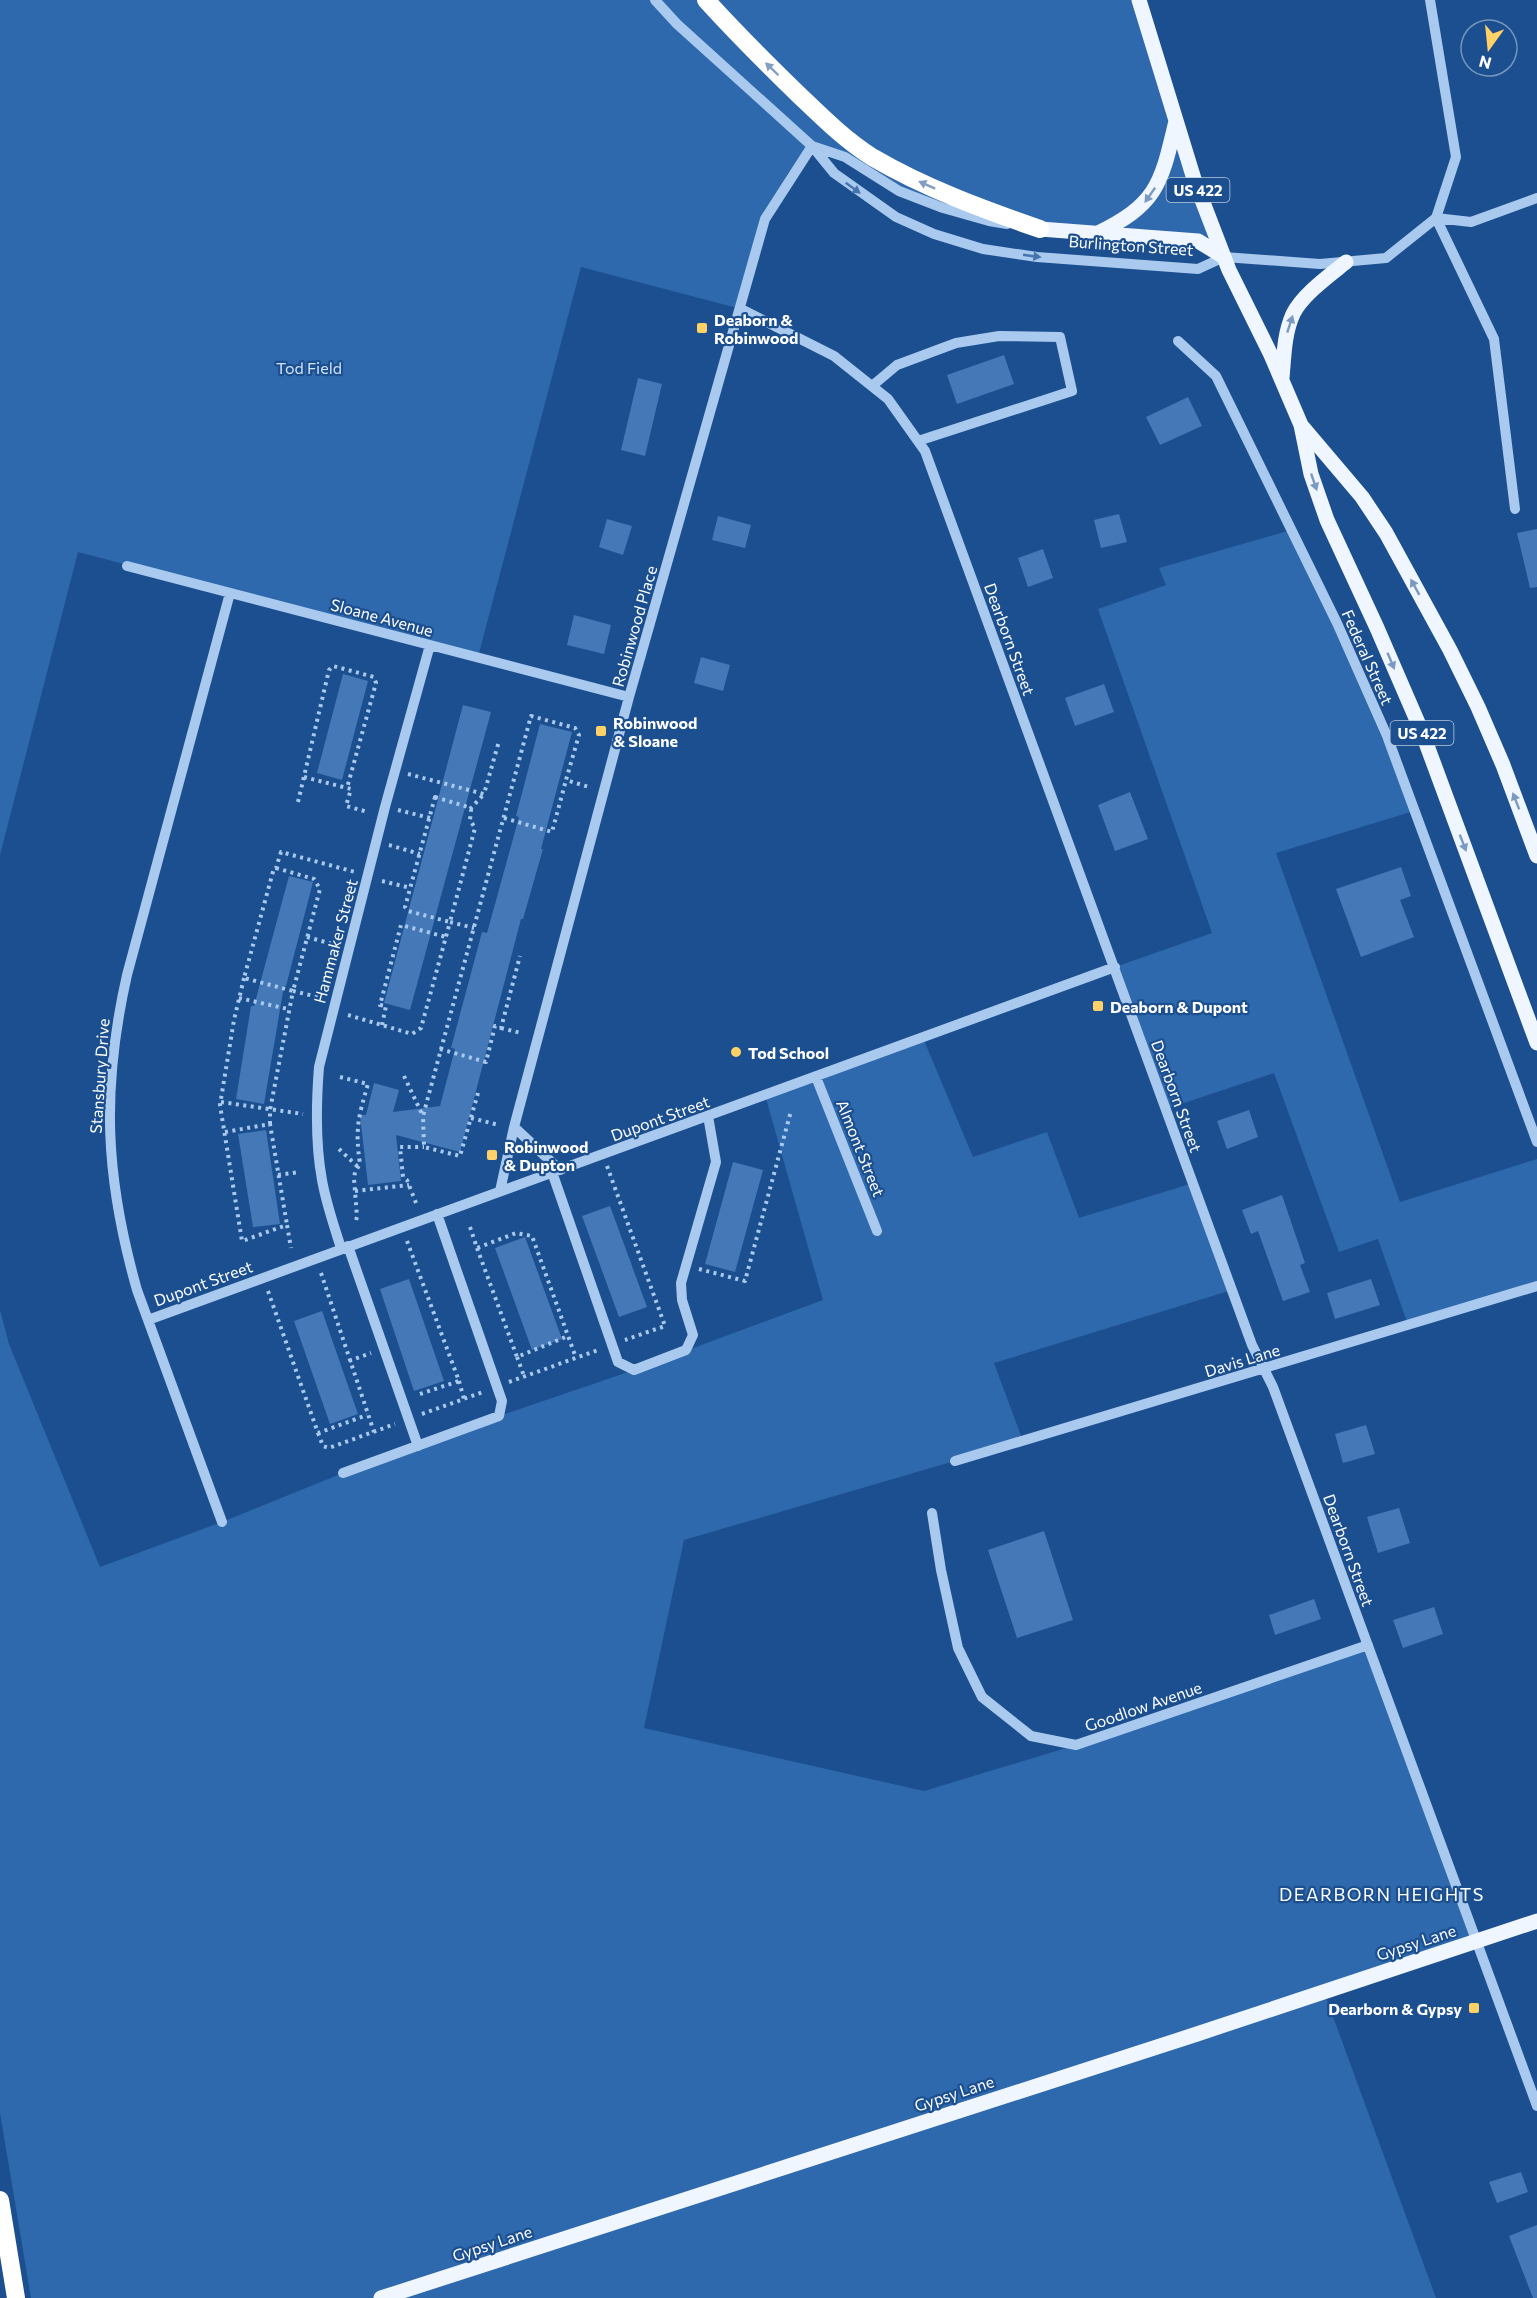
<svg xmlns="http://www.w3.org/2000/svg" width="1537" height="2298" font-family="Commissioner,sans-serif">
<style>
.green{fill:#2e69ad}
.building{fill:#4478b7}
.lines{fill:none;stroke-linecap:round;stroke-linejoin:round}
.path{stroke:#a9c9ee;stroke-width:4;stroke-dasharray:3 4.5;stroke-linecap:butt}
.minor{stroke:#a9c9ee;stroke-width:10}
.major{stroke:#f0f6ff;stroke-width:15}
.highway{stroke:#fff;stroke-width:18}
.oneway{fill:#829ec1}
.oneway2{fill:#4674ac}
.oneway3{fill:#7b9ac1}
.poi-dot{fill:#ffd166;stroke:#1b4f8f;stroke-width:2}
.labels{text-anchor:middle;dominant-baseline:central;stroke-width:4.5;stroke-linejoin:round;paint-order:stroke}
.shield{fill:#1b4f8f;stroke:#bbcadd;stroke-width:1.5}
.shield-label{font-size:15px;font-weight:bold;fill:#fff}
.street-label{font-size:16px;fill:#fff;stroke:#1b4f8f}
.poi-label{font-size:16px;font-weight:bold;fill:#fff;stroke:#1b4f8f;text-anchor:start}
.park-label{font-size:16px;fill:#cfe3fa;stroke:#1b4f8f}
.neighbourhood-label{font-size:18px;letter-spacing:1.5px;fill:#fff;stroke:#1b4f8f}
</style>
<rect width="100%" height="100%" fill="#1b4f8f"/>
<path class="green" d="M0 0H1139L1224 257 1198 241 1121 236 943 208 812 146 765 219 741 309 581 267 478 657 78 552 0 855Z
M1291 530 1414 811 1276 853 1400 1202 1537 1159V1286L1408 1325 1378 1239 1339 1252 1274 1073 1166 1109 1115 967 1212 933 1098 609 1166 585 1159 568Z
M923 1038 973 1157 1047 1132 1079 1218 1193 1183 1232 1290 994 1363 1023 1441 684 1540 644 1728 924 1791 1076 1745 1368 1645 1476 1941 1324 1992 1436 2298H31L0 2113V1310L9 1344 100 1567 222 1522 343 1473 499 1416 634 1370 823 1300 765 1095Z"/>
<path class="building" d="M1004 355 1014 384 957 404 947 375Z
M638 378 662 384 645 456 621 450Z
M1188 397 1202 426 1160 445 1146 417Z
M1119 514 1127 542 1101 548 1094 520Z
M718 516 751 525 745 548 712 540Z
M607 519 632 526 623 555 599 547Z
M1537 529V587L1530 588 1517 533Z
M1043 549 1053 578 1028 587 1018 558Z
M574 615 611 625 604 654 567 645Z
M701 657 730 665 723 691 694 683Z
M343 674 368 681 342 780 317 773Z
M1104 684 1114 712 1075 726 1065 698Z
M463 705 491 712 410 1010 384 1003Z
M540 724 572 732 541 849H543L523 919H521L460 1152 396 1135 401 1181 368 1185 360 1115H366L374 1083 399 1090 393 1112 440 1106 455 1049 451 1048 482 932 487 933 519 817 516 816Z
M1130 792 1148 839 1115 851 1098 805Z
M1401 867 1411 896 1400 900 1414 937 1361 957 1336 889Z
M289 876 313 882 286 986H284L264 1104 236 1099 251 1006H254Z
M1249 1110 1258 1137 1227 1149 1217 1121Z
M266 1130 280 1224 253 1227 238 1134Z
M733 1162 763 1170 735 1272 705 1264Z
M1282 1195 1305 1263 1300 1265 1310 1292 1283 1301 1258 1231 1251 1234 1242 1210Z
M610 1206 647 1307 619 1317 582 1216Z
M525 1237 562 1339 532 1350 495 1248Z
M409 1279 444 1381 414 1391 380 1289Z
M1371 1279 1380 1305 1335 1319 1327 1293Z
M322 1311 358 1414 330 1424 294 1321Z
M1366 1425 1375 1454 1343 1463 1335 1434Z
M1399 1508 1410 1543 1378 1553 1367 1517Z
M1044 1531 1073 1620 1017 1638 988 1550Z
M1314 1599 1321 1619 1275 1635 1269 1615Z
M1434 1607 1443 1634 1403 1648 1393 1620Z
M1521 2172 1528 2192 1497 2203 1489 2182Z
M1537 2225V2298H1533L1509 2236Z"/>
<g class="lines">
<path class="path" d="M408 774 484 794 499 741
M304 777 351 789 346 806 368 812
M435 797 468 807 471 810 470 820 475 828 450 922 408 911 405 907Z
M298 802 329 670 333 666 374 677 376 683 347 788
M470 809 484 794
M398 810 430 818
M504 818 552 832 566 780
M389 845 420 854
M276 868 314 879 320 889 293 991 244 978 274 868H276L281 852 355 872
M382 881 411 888
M307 937 336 945
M244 978 234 1020 220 1105 242 1241 287 1225 291 1248
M239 998 288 1009
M348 1015 412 1034 421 1028 450 922 474 928
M382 1025 386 1006 380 1005 401 925 446 937
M501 1028 521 1033
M440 1049 486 1062 495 1026 501 1028 520 956
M404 1076 423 1116
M340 1077 368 1084C358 1118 355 1129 360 1164L355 1172 354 1179 357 1217 355 1224
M478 1093 460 1156 424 1147 423 1116 531 716 575 728 579 735 566 780 589 787
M221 1102 303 1114
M471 1118 499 1125
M270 1124V1110L293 991 322 998
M225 1132 270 1124 287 1225
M339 1149 358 1167
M607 1166 665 1326 625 1340
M278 1175 300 1172
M355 1191 409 1185
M416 1203 407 1180 403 1177 400 1147H424
M470 1227 477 1248 516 1233 532 1236 576 1358
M407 1241 459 1381 417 1395
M477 1248 517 1357 568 1336
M699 1269 745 1281 791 1111
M321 1273 374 1432
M268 1291 318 1433 367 1415
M517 1357 524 1376
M349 1361 371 1353
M459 1381 464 1399
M509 1382 598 1350
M422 1414 483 1392
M318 1433 323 1446 329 1448 395 1424"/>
<path class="minor" d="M655 0 677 24 812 146 834 173 896 217 934 234 983 249 1037 257 1198 269 1224 257 1320 264 1386 258 1436 218 1456 157 1430 0
M812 146 845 157 899 191 943 208 989 221 1007 224
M1436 218 1494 339 1515 509
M1436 218 1471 222 1537 198
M741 309 834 356 888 399 925 451 1252 1345 1273 1387 1537 2106
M1178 341 1216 376 1337 623 1387 736 1537 1142
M872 386 897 365 956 343 999 336 1060 337 1072 391 918 441
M127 566 629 697
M816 1077 877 1231
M514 1127 560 1170
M552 1172 618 1362 634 1370 686 1350 693 1335 682 1300 681 1283 716 1162 708 1116
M500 1191 514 1127 629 697 765 219 812 146
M348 1246 418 1446
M341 1248C334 1226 326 1203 322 1180 315 1142 316 1105 319 1067L385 807 430 645
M148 1320 1115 967
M955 1461 1537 1286
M343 1473 499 1416 502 1401 437 1214
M932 1513 941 1570 958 1648 982 1697 1031 1736 1076 1745 1368 1645
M222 1522 137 1290C105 1177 101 1090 127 975L230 593"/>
<path class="major" d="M1139 0 1194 179 1229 270 1271 355 1301 425 1311 474 1327 520 1377 628 1422 732 1537 1043
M1040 229 1198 241 1224 257
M1096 234C1158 204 1161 184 1176 121
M1282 378C1284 357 1284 334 1293 314 1302 295 1330 275 1346 262
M1301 425 1362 497 1386 533 1450 650 1478 707 1503 765 1537 856
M381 2298 1197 2034 1537 1921"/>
<path class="highway" d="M706 0C736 33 767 64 799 95 822 117 845 140 872 157 925 188 982 209 1040 229
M0 2200 16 2298"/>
</g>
<defs><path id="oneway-solid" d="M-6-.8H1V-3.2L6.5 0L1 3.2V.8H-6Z" transform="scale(1.5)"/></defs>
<g class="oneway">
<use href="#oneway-solid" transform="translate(772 69) rotate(-136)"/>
<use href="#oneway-solid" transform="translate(927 185) rotate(-156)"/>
</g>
<g class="oneway2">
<use href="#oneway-solid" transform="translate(853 188) rotate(36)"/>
<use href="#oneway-solid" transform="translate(1032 256) rotate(8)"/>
</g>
<g class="oneway3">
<use href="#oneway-solid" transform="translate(1150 195) rotate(125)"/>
<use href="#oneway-solid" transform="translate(1290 324) rotate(-72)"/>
<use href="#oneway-solid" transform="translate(1314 482) rotate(71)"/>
<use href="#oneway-solid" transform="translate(1415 587) rotate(-119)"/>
<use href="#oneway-solid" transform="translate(1391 661) rotate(67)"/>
<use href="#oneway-solid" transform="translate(1516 801) rotate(-111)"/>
<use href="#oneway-solid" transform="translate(1463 843) rotate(69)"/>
</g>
<g class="poi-dot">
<rect x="696" y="322" width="12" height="12" rx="3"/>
<rect x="595" y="725" width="12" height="12" rx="3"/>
<rect x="1092" y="1000" width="12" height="12" rx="3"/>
<circle cx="736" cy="1052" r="6"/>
<rect x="486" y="1149" width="12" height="12" rx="3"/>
<rect x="1468" y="2002" width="12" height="12" rx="3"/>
</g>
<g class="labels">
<g class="shield">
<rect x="1166.5" y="178" width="63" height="24" rx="4.5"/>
<rect x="1390.5" y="721" width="63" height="24" rx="4.5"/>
</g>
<g class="shield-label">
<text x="1198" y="190">US 422</text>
<text x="1422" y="733">US 422</text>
</g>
<g class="street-label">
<text transform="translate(1131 245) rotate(4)">Burlington Street</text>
<text transform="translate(382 617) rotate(15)">Sloane Avenue</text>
<text transform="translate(634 626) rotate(-74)">Robinwood Place</text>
<text transform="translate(1010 639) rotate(70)">Dearborn Street</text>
<text transform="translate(1368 657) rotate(66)">Federal Street</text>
<text transform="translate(335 941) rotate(-75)">Hammaker Street</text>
<text transform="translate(99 1076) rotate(-86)">Stansbury Drive</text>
<text transform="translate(1177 1096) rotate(70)">Dearborn Street</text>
<text transform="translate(660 1118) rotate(-20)">Dupont Street</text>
<text transform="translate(861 1148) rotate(68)">Almont Street</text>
<text transform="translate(203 1283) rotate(-20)">Dupont Street</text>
<text transform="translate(1242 1360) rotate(-17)">Davis Lane</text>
<text transform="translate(1349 1550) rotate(70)">Dearborn Street</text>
<text transform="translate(1143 1706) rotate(-19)">Goodlow Avenue</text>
<text transform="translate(1416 1942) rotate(-18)">Gypsy Lane</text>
<text transform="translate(954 2093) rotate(-18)">Gypsy Lane</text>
<text transform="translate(492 2243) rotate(-18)">Gypsy Lane</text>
</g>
<g class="poi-label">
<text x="714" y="319">Deaborn &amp;<tspan x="714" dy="18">Robinwood</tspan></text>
<text x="613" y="722">Robinwood<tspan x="613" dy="18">&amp; Sloane</tspan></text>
<text x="1110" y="1006">Deaborn &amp; Dupont</text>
<text x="748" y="1052">Tod School</text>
<text x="504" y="1146">Robinwood<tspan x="504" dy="18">&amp; Dupton</tspan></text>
<text x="1462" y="2008" text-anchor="end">Dearborn &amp; Gypsy</text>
</g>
<g class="park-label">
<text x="309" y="367">Tod Field</text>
</g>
<g class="neighbourhood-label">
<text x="1382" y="1894">DEARBORN HEIGHTS</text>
</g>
</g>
<g transform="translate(1489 48) rotate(195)"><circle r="28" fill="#1b4f8f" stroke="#7695bc" stroke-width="1.5"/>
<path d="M0-4.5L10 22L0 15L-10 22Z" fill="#ffd166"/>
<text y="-9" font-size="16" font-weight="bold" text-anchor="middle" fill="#ffffff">N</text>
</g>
</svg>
